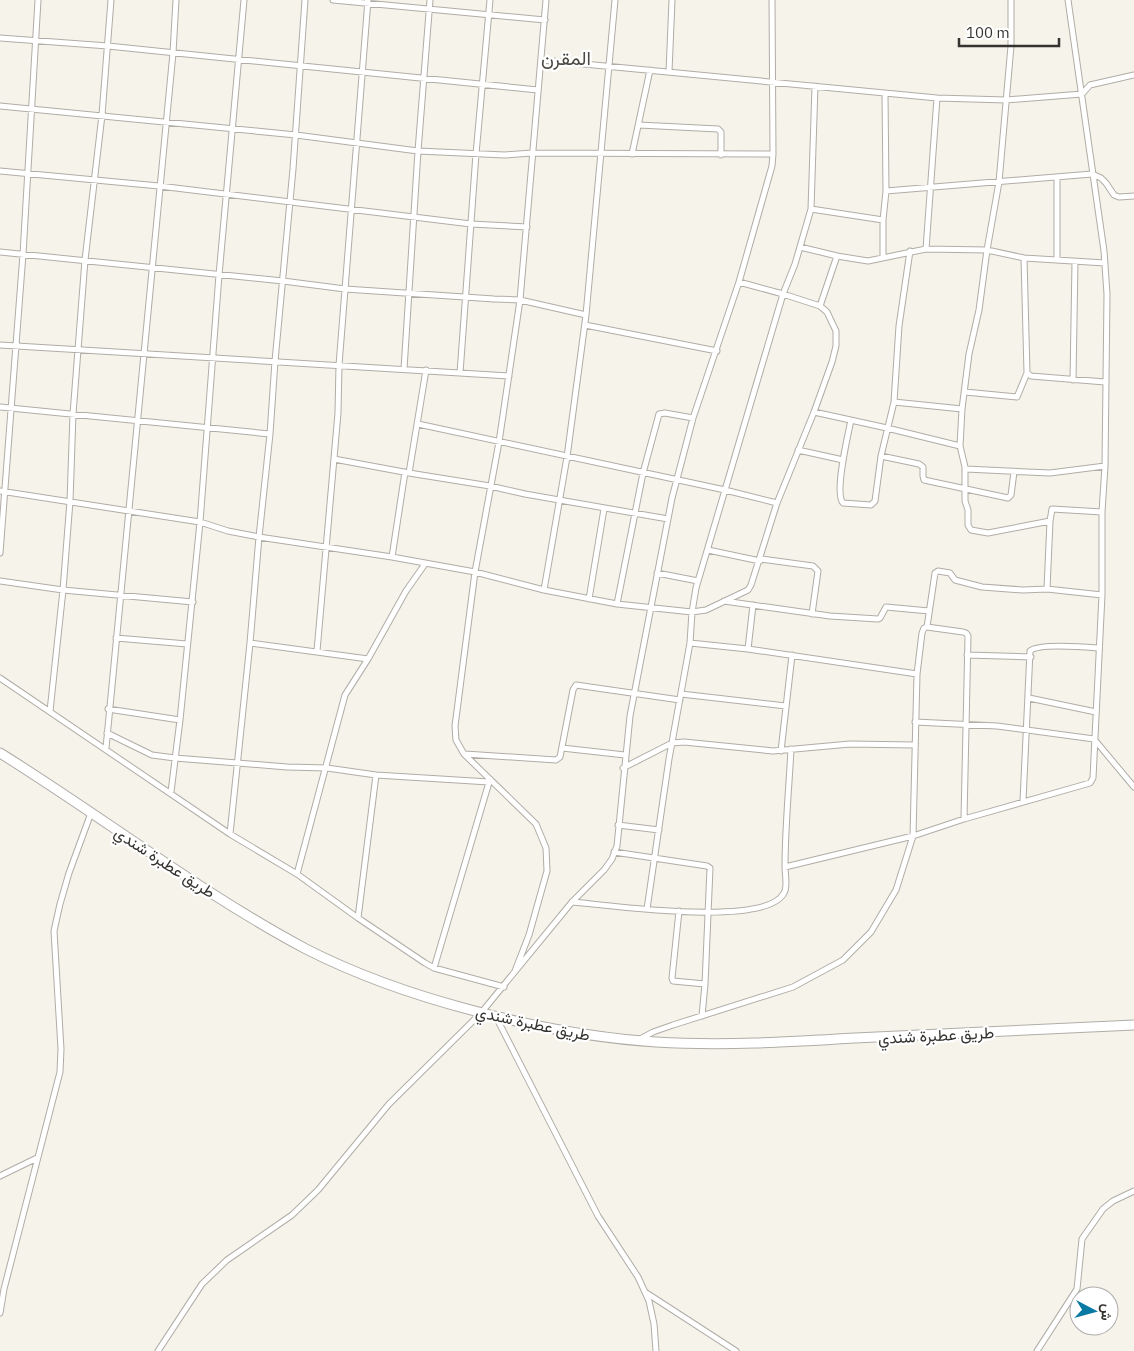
<svg xmlns="http://www.w3.org/2000/svg" width="1134" height="1351" font-family="'IBM Plex Sans',Vazirmatn,sans-serif">
<style>
.lines{fill:none;stroke-linecap:round;stroke-linejoin:round}
.minor-casing{stroke:#b0ada7;stroke-width:7}
.trunk-casing{stroke:#b0ada7;stroke-width:11}
.minor{stroke:#fff;stroke-width:5}
.trunk{stroke:#fff;stroke-width:9}
.labels{text-anchor:middle;dominant-baseline:central;stroke-width:4.5;stroke-linejoin:round;paint-order:stroke}
.street-label{font-size:16px;fill:#343330;stroke:#fff}
.quarter-label{font-size:19px;fill:#4b4943;stroke:#fff}
</style>
<rect width="100%" height="100%" fill="#f6f3eb"/>
<g class="lines">
<g class="minor-casing">
<path id="minor" d="M333 0 545 20
M1011 0V46L999 182 987 250 979 310 969 354 962 409 960 446 965 467V501L968 510V525L971 530 988 533 1050 521
M0 38 108 46 538 90
M542 60 937 98 1006 100 1082 94 1090 85 1134 75
M669 72 672 0
M0 106 296 135 418 151 505 155 532 153 773 154
M639 125 718 129 721 132V155
M632 154 650 70
M0 171 159 186 471 224 527 227
M886 191 1092 174 1101 178 1106 183 1114 195 1119 197 1134 196
M811 209 883 220
M800 247 837 256 868 261 926 249 987 250 1024 258 1105 263
M926 249 937 98
M0 252 283 281 345 289 494 299 520 300 586 315 615 0
M883 257V220L886 191 885 94
M1024 258 1027 373 1031 376 1105 382
M1057 260V177
M820 306 837 256
M585 325 717 351
M0 345 509 376
M404 369 418 151 430 0
M460 373 476 154 490 0
M1073 380 1075 262
M965 392 1017 397 1027 373
M894 402 962 409
M0 407 270 434
M814 412 887 428 960 446
M851 420C848 435 834 493 843 503L871 505 875 501 881 456 894 402 899 326 910 251
M418 424 725 490 777 503
M798 450 843 460
M881 456 919 464 923 467V476L924 480 1008 498 1011 495 1014 472
M334 459 409 473 490 486 525 494 668 519
M966 469 1050 473 1105 466
M409 473 426 370
M0 491 200 522 228 531 259 537 392 557 475 572 544 590 617 604 692 612 706 610 748 590 751 585 777 503 814 412 832 362 836 346V331L827 312 820 306 783 294 739 282
M708 550 760 561
M0 553 23 254 38 0
M392 557 405 472
M761 559 813 566 818 571 812 614
M657 573 698 581
M0 581 63 590 193 602
M1047 589 1050 521 1052 509 1102 512
M544 590 567 457 586 315
M589 599 604 509
M724 601 830 616 878 619 880 618 886 607 929 611
M617 604 643 473 659 414 665 413 693 418
M927 627 935 573 938 571 950 573 955 580 982 587 1023 590 1047 589 1102 595
M116 638 187 644
M250 643 368 659 345 695 297 874
M690 643 748 649 917 674
M748 649 753 605
M317 651 338 413 339 365 368 0
M967 655 1031 657
M368 659 406 591 425 564
M0 678 230 834 297 874 358 918 425 963 434 968 504 987
M681 694 786 706
M1029 698 1096 712
M108 709 180 720
M50 711 63 590 70 501 73 414 85 260 102 115 111 0
M915 722 997 726 1094 739 1134 787
M107 733 152 755 175 758 287 767 327 768 376 775 489 782
M106 748 173 53 176 0
M562 748 625 755
M781 751 792 655
M465 754 556 760 560 757 573 690 576 685 680 700
M623 768 672 743 684 742 773 751 850 744 914 745
M171 792 180 720 200 522 219 275 244 0
M1023 801 1030 651C1038 643 1086 647 1099 648
M618 825 659 830
M230 834 250 643 259 537 270 434 275 361 293 169 305 0
M614 852 707 866 710 868 705 984 702 1016
M785 867 913 836 964 819 1090 783 1093 778 1102 595V512L1105 466 1107 294 1104 251 1068 0
M572 902C608 905 766 928 784 893 788 887 785 874 785 867 785 828 789 788 791 749
M647 909 669 759 690 643 692 612 696 588 783 294 795 264 811 209 815 86
M679 911 672 978 673 981 705 984
M358 918 376 775
M434 968 490 779
M515 971 529 935 547 871 546 848 536 824 464 754 456 740 455 726 475 572 499 442 520 300 546 0
M496 1017 598 1216 638 1277 649 1301 654 1324 656 1351
M640 1039 653 1032 673 1025 793 987 843 960 871 932 896 890 913 836 917 674 922 633 924 628 927 627 963 632 966 633 968 636 964 819
M0 1176 37 1158
M645 1292 736 1351
M0 1313 4 1289 60 1072 61 1049 54 931 60 904 69 873 91 813
M158 1351 202 1284 227 1260 292 1215 318 1190 389 1104 481 1013 572 902 604 870 612 859 617 846 630 716 672 498 693 418 739 282 772 166 773 154 772 0
M1037 1351 1077 1289 1082 1239 1103 1209 1113 1201 1134 1191"/>
</g>
<g class="trunk-casing">
<path id="trunk" d="M0 753C103 817 199 892 306 949 359 976 414 995 471 1010 531 1026 593 1038 656 1042 722 1046 789 1042 855 1038 948 1034 1041 1029 1134 1025"/>
</g>
<use href="#minor" class="minor"/>
<use href="#trunk" class="trunk"/>
</g>
<g class="labels">
<g class="street-label">
<text transform="translate(165 862) rotate(33)">طريق عطبرة شندي</text>
<text transform="translate(533 1023) rotate(12)">طريق عطبرة شندي</text>
<text transform="translate(936 1035) rotate(-3)">طريق عطبرة شندي</text>
</g>
<g class="quarter-label">
<text x="566" y="58">المقرن</text>
</g>
</g>
<g transform="translate(1094 1311) rotate(96)"><circle r="24" fill="#ffffff" stroke="#aeadac"/>
<path d="M0-4L9 19L0 12L-9 19Z" fill="#0879a3"/>
<text y="-8" font-size="14" font-weight="bold" text-anchor="middle" fill="#343330">ش</text>
</g>
<path d="M959 38v8h100v-8" fill="none" stroke="#343330" stroke-width="2.5"/>
<text x="966" y="38" font-size="15" fill="#343330" stroke="#ffffff" stroke-width="4" paint-order="stroke">100 m</text>
</svg>
